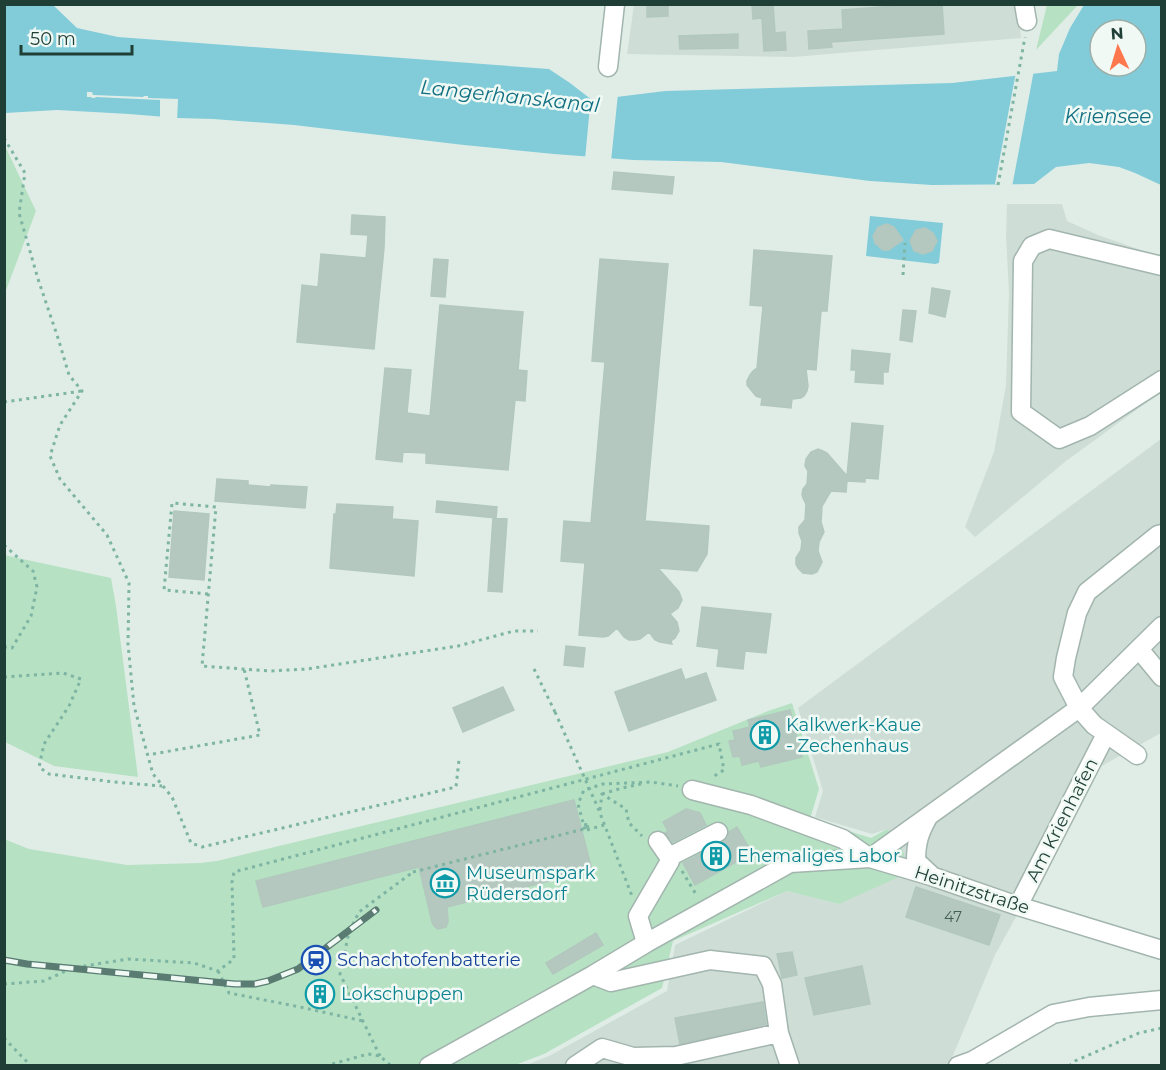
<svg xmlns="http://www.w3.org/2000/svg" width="1166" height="1070" font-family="Montserrat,sans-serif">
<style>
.built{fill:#ceddd6}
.green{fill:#b6e1c2}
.water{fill:#82ccd9;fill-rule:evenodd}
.pier{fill:#e0ede7}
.building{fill:#b5c8c0;stroke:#b2c7be;stroke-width:1.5}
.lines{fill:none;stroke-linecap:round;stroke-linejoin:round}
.minor-casing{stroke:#a2b5ae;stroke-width:21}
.path{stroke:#7db4a3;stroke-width:3;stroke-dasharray:3 4.5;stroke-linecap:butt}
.minor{stroke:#fff;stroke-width:18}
.rail-casing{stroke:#597b72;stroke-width:7}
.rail{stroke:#f1f9f5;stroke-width:4.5;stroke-dasharray:14;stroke-linecap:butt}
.path-bridge{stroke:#7db4a3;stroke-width:3;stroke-dasharray:3 4.5;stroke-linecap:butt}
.labels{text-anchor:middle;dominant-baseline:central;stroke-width:5;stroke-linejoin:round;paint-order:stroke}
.number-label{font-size:15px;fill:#446158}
.culture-label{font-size:18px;fill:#0d838f;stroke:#f1f9f5;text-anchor:start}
.street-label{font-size:18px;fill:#1f3f36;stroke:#f1f9f5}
.transit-label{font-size:18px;fill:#164399;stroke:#f1f9f5;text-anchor:start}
.water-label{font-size:20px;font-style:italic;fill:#127082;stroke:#f1f9f5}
</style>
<rect width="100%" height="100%" fill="#e0ede7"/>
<path class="built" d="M634 5H1018L1021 38 793 57 627 54Z
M1007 204H1062L1067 221 1098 235 1161 257V392L1066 461 975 537 965 527 994 452 1006 385 1009 293 1006 235Z
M1161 439V733L1098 768 995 955 949 1065 524 1066 549 1056 667 991 675 945 787 891 839 904 887 829 872 834 815 817 823 791 798 708Z"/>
<path class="green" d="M1047 5H1078L1036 50Z
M5 146 36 211 5 293Z
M4 555 111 578 116 606 138 777 54 766 5 742Z
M792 703 819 789 810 819 871 838 887 829C901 844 909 854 903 875L839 904 787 891 673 941 662 988 544 1054 515 1065 5 1066 4 839 29 849 127 865 200 863 217 861 668 752 768 711Z"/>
<path class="water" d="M4 5H53L77 28 118 37 549 69 570 83 592 100 665 91 952 83 1057 71 1059 54 1070 28 1084 5H1161V185L1135 173 1119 167 1089 163 1056 167 1034 184 932 185 870 181 721 162 633 160 554 154 464 145 294 125 213 119 178 118 129 114 57 110 5 113ZM1100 30H1136V66H1100Z
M870 216 943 223 939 263 935 264 866 256Z"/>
<path class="pier" d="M1034 70 1012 187 995 184 1016 72Z
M87 92H92L93 95 143 97 144 96H148V98L178 99 177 121 160 120V100L96 97 95 98H92L91 97H87Z
M618 94 611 161 585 159 591 96Z"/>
<path class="building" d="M647 4H668V16L647 17Z
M752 4H773L775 33 785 32 786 50 764 51 762 18 753 19Z
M921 4H942L944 34 831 42 832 47 809 49 808 31 843 29 842 10Z
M738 34V48L680 49 679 36Z
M614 172 674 177 672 194 612 189Z
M352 215 385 217 384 248 374 349 297 342 302 285 318 287 321 254 366 258 368 235 351 234Z
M887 224 894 227 903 240 889 250H883L875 243 873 236 878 227Z
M925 228 933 233 937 241 932 251 923 254 914 251 910 241 916 230Z
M754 250 832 256 827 311H821L816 370 806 369 808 386 807 391 804 396 801 398 792 399 791 408 761 405 762 398 756 396 747 385V381L750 375 753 371 757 368 763 306 750 305Z
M434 259 448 260 445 297 431 296Z
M600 259 668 264 645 521 709 526 707 554 697 571 658 568 679 592 682 600 678 608 670 614 677 622 679 631 675 638 671 641 672 644 660 642 655 640 649 632 640 639 635 640H629L624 637 617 628 608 636 603 637 579 635 585 563 561 561 564 521 591 523 605 362 592 361Z
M932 288 950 291 945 317 929 313Z
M440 305 523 312 518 370 527 371 525 401 515 400 508 470 426 463V453L403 452 402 462 376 459 385 368 411 370 407 413 430 416Z
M903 310 916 311 912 342 900 340Z
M852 350 890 354 888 372H883V384L855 382 856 370H851Z
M852 423 883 426 878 479 865 478V482L847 481 846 492 831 491 822 506 821 522 824 532 819 542 818 551 822 562 817 572 812 574 803 573 798 568 796 564V558L801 550 802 541 799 533V527L805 520 806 504 803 498 802 494 803 489 807 484 808 471 805 466 806 459 811 452 818 449 823 451 827 453 847 476Z
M217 479 248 481V485L270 487 271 485 307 487 305 508 215 501Z
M437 501 497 507 496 518 436 512Z
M337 504 393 507 392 519 418 521 414 576 330 568 334 514H336Z
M174 511 209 514 204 580 169 577Z
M493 518 507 519 502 592 488 591Z
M702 607 771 614 766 653 745 651 743 669 717 666 719 649 697 646Z
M566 646 585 648 583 667 564 665Z
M681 669 685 680 706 673 716 700 629 731 615 692Z
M503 687 514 710 463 732 453 708Z
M790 710 802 757 761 767 759 761 742 765 740 756 733 757 729 741 735 740 733 731 750 727 748 720Z
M574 800 592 870 447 907 448 922 446 927 438 929 434 926 432 922 419 867 263 907 256 881Z
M686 809 700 813 706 825 673 842 665 833 668 831 663 822Z
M737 827 752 853 695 885 683 863 723 842 728 838 729 832Z
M916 887 1000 915 989 945 906 917Z
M596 933 603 945 553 974 546 963Z
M792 952 797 975 782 978 777 954Z
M862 966 870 1004 814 1015 805 978Z
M763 1002 766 1024 680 1044 675 1018Z"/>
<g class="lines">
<g class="minor-casing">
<path id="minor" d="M1024 4 1027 21
M608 67 615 4
M1162 266 1049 239 1032 246 1023 261 1021 412 1059 439 1090 426 1162 380
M1139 649 1162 677
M1137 755 1094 725 1079 708 1063 677 1066 658 1077 613 1087 592 1158 535 1162 534
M692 790 751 805 843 839 870 858
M928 817C919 833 916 843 916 861L930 874
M669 857 718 832
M870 858 1079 708 1162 626
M1018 906 1106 734
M648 942 644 936 638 916 670 861 669 857 658 841
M593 975 611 982 710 960 763 966 772 984 779 1033 790 1066
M429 1066 593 975 648 942 790 863 870 858 931 876 1018 906 1162 950
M575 1066 602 1048 633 1057 676 1056 779 1033
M958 1066 972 1061 1053 1014 1089 1007 1162 1000"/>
</g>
<path class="path" d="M4 138 25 173 19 213 38 279 58 338 69 375 82 391 60 425 50 456 60 479 107 535 129 583 128 644 134 706 153 774 172 797 191 843 202 847 456 787 459 760
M998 185 1025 37
M903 275 905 243
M4 402 82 391
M4 545 33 571 37 587 31 616 12 648 4 647
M208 594 164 590 172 503 216 507 202 666 270 671 307 669 458 646 514 631H538
M534 669 555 712
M4 677 63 673 81 679 69 706 44 744 39 767 49 774 114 782 162 786
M153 754 260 735 244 669
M602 794 622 788 641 784
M598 808 632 896
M600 810 602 794 626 809 629 823 642 836
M588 828 586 822 585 830 578 804 584 790 603 784 651 782 678 786
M587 830 604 825
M682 871 697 896
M218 971 229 993 300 1007 363 1021
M4 984 44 981 72 968 128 959 194 963 218 971 234 959 232 882 234 872 719 744 724 770 711 778
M4 1038 31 1066
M380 1056 340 974 349 932 359 912 413 872
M325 1066 368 1054 380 1056 391 1066
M1069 1066 1075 1061 1139 1033 1162 1028"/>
<use href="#minor" class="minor"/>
<g class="rail-casing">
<path id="rail" d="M4 960 27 964 235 984H255L268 981 298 969 376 910"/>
</g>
<use href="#rail" class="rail"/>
<path class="path-bridge" d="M555 712 598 808
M413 872 588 828"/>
</g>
<defs>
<g id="building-ring" transform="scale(1.5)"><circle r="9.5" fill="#f1f9f5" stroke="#0f9aa8" stroke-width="1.5"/><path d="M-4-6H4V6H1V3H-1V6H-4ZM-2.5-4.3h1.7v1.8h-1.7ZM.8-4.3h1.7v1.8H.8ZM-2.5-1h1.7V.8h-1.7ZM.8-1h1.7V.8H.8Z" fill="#0f9aa8"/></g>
<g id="museum-ring" transform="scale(1.5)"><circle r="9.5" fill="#f1f9f5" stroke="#0f9aa8" stroke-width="1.5"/><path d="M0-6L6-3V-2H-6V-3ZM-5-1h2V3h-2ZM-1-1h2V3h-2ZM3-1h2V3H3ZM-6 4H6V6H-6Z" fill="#0f9aa8"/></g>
<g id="station-ring" transform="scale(1.5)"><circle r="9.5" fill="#f1f9f5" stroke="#1a4fb4" stroke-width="1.5"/><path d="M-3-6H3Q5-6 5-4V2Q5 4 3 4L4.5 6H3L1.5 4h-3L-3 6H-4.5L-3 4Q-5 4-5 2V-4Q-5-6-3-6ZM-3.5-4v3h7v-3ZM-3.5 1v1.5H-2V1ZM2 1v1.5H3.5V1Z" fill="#1a4fb4"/></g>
</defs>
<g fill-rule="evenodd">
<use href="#building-ring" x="765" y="735"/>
<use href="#building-ring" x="716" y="856"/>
<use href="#museum-ring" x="445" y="883"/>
<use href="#station-ring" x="316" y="960"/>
<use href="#building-ring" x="320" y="994"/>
</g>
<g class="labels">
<g class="number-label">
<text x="953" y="916">47</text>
</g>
<g class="culture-label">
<text x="786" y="725">Kalkwerk-Kaue<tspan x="786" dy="21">- Zechenhaus</tspan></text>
<text x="737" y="856">Ehemaliges Labor</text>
<text x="466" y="873">Museumspark<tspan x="466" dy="21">Rüdersdorf</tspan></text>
<text x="341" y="994">Lokschuppen</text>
</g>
<g class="street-label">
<text transform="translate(1062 820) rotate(-63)">Am Krienhafen</text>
<text transform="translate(972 890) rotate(18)">Heinitzstraße</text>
</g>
<g class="transit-label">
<text x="337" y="960">Schachtofenbatterie</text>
</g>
<g class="water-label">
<text transform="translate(510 96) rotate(6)">Langerhanskanal</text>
<text x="1108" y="116">Kriensee</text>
</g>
</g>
<rect width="1166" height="1070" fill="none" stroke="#1f3f36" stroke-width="12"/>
<g transform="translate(1118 48) rotate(356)"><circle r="28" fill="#f1f9f5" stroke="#9dafa9" stroke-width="1.5"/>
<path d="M0-4.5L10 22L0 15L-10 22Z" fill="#ff774c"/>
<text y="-9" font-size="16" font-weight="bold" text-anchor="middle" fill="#1f3f36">N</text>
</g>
<path d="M21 45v9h111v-9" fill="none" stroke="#1f3f36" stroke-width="3"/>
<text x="30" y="45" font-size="18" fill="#1f3f36" stroke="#f1f9f5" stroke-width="4.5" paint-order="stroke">50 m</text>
</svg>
